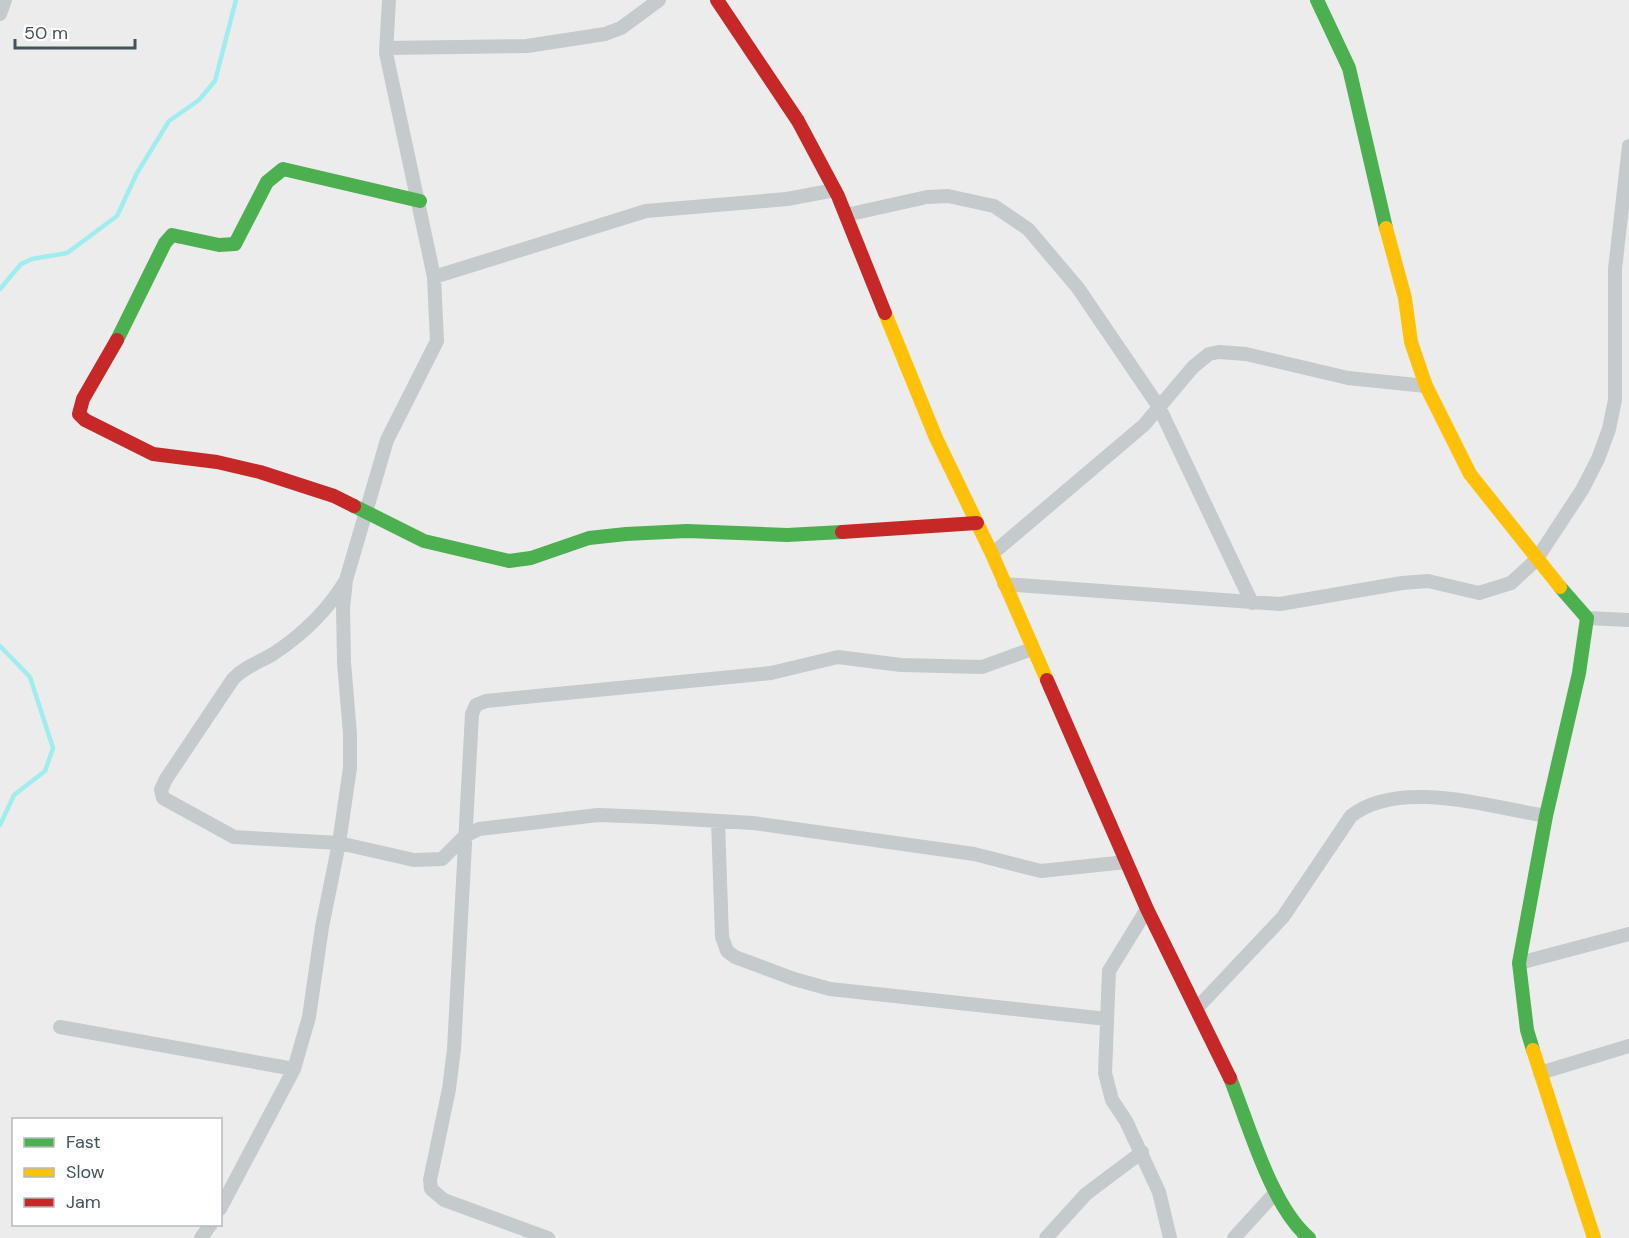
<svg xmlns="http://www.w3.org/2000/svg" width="1629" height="1238" font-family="'DM Sans',sans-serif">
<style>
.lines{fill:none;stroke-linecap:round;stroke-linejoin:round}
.stream{stroke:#a0edef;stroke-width:4.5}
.street{stroke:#c5cacc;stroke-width:14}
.fast{stroke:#4caf50;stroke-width:14}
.slow{stroke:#ffc107;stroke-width:14}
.jam{stroke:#c62828;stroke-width:14}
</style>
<rect width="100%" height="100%" fill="#edecec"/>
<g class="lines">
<path class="stream" d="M0 289 21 264 32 259 67 253 117 216 137 173 169 121 199 100 215 81 236 0
M0 646 30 677 53 748 45 771 14 795 0 825"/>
<path class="street" d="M0 14 5 0
M386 48 527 46 605 34 621 28 659 0
M846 215 927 197 948 196 994 206 1028 229 1078 288 1159 407 1252 603
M434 277 646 211 787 199 835 190
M992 554 1144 425 1193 367 1209 354 1219 352 1246 354 1348 378 1426 386
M346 580C328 610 302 635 273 654 260 662 244 667 233 679L166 779 161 790 163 798 234 837 339 843 414 860 442 859 465 836 479 829 598 815 652 817 753 823 974 854 1041 871 1126 862
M1004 584 1280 604 1402 583 1428 581 1479 593 1511 583 1536 560 1582 490 1598 459 1609 429 1615 400V269L1629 146
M1587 618 1629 620
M718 821 722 937 727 951 735 957 794 979 830 989 1107 1019
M1147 909 1109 971 1105 1073 1112 1100 1126 1121 1159 1192 1170 1238
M1519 963 1629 934
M1198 1007 1283 917 1351 816C1399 778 1490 807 1546 816
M60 1027 294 1069
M1540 1073 1629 1046
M220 1209 294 1069 309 1017 322 927 339 843 350 768V734L344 662 343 608 346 580 387 440 437 341 434 277 386 53 389 0
M201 1238 211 1224
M548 1238 444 1200 431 1189 430 1180 449 1089 454 1049 472 714 476 705 486 701 771 673 838 657 901 665 982 667 1032 649
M1046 1238 1086 1194 1142 1152
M1234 1238 1276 1192"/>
<path class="fast" d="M1317 0 1349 68 1386 228
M117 340 165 243 172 235 219 245 235 244 267 182 283 169 420 201
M354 506 424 541 509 561 531 558 589 538 626 534 687 531 787 535 842 532
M1533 1050 1527 1030 1519 963 1546 816 1579 673 1587 618 1560 587
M1230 1078C1249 1125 1271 1206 1309 1238"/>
<path class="slow" d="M1386 228 1405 298 1411 342 1426 386 1470 474 1560 587
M885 313 936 438 992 554 1047 680
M1533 1050 1594 1238"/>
<path class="jam" d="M717 0 798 121 838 196 885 313
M117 340 83 399 79 414 85 420 153 454 217 462 260 472 334 496 354 506
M842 532 977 523
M1047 680 1147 909 1230 1078"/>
</g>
<rect x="12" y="1118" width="210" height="108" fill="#ffffff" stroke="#b4babd" stroke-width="1.5"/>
<rect x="24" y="1138" width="30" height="9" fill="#4caf50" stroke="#b4babd" stroke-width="1.5"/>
<text x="66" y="1148" font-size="18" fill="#435359">Fast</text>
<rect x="24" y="1168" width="30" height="9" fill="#ffc107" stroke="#b4babd" stroke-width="1.5"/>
<text x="66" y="1178" font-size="18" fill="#435359">Slow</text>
<rect x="24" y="1198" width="30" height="9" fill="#c62828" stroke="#b4babd" stroke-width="1.5"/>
<text x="66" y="1208" font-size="18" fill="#435359">Jam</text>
<path d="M15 39v9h120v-9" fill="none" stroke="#435359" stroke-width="3"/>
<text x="24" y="39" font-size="18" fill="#435359" stroke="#ffffff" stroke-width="4.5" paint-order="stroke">50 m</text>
</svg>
